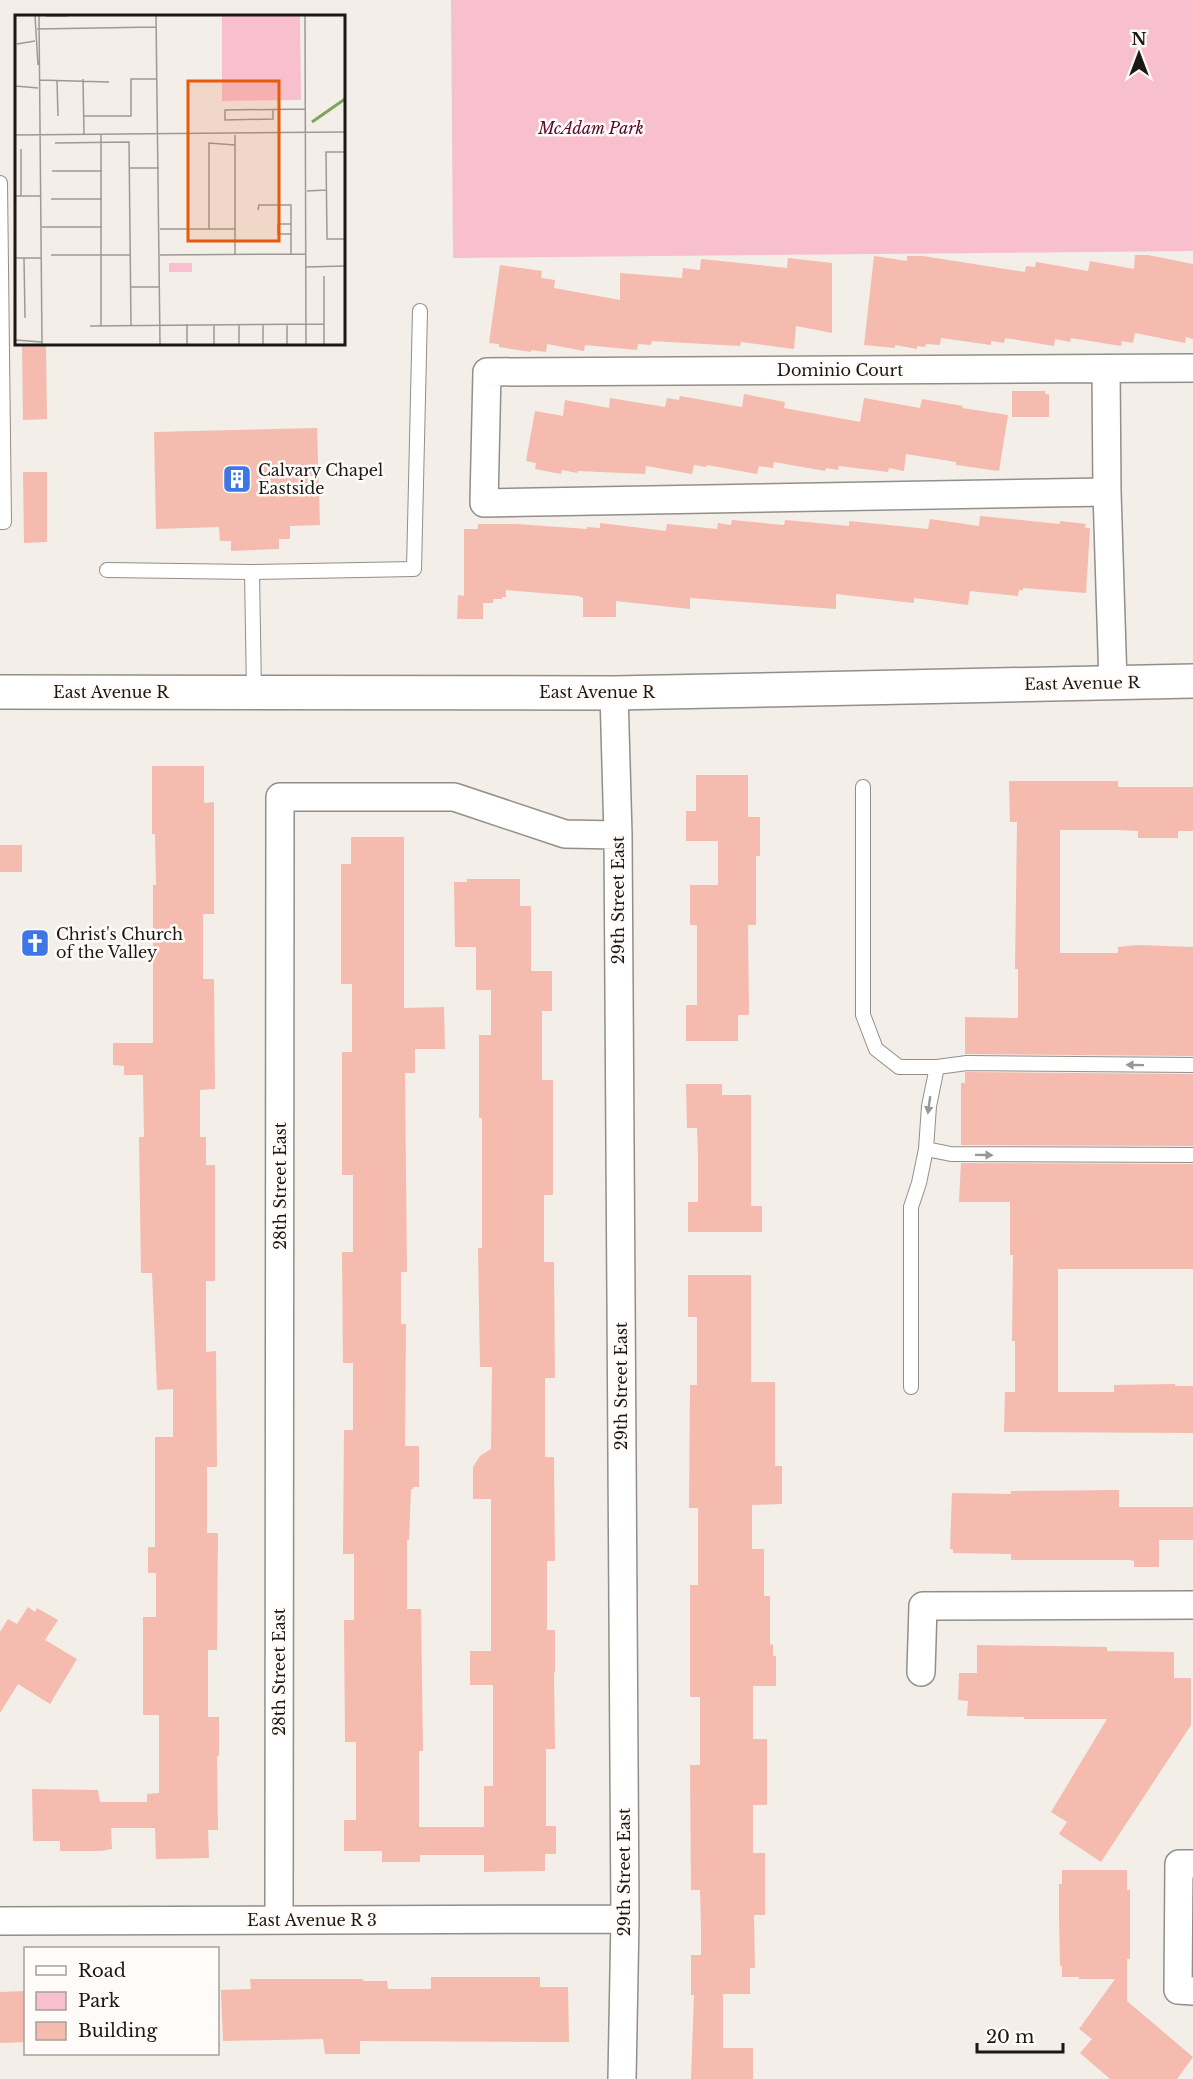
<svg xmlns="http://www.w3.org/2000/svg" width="1193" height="2079" font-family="'Libre Baskerville',serif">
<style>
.green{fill:#f8c0cf}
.building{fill:#f4bbae}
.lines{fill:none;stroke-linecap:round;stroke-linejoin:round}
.service-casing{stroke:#938e89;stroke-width:16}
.minor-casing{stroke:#938e89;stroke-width:30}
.secondary-casing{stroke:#938e89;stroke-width:36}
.service{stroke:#fff;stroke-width:14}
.minor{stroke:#fff;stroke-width:27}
.secondary{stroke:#fff;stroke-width:33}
.oneway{fill:#989897}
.labels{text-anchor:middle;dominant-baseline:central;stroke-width:5;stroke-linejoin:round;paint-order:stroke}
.park-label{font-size:16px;font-style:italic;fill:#58062c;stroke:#fffbf8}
.street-label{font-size:16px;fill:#1b1917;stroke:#fffbf8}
.poi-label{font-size:16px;fill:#1b1917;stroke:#fffbf8;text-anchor:start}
.inset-river{fill:none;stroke:#7da659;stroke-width:3}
.inset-road{fill:none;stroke:#9d9994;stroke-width:1.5}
.view{fill:#e8590c;fill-opacity:0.15;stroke:#e8590c;stroke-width:3}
.inset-edge{fill:none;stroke:#1b1917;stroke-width:3}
</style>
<rect width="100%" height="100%" fill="#f3eee8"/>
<path class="green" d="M451 0H1193V251L453 258Z"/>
<path class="building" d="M1135 255H1148L1193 264V339L1186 337 1185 343 1135 333 1133 343 1122 341 1121 346 1071 338 1070 342 1055 339 1054 346 1005 338 1004 343 991 341V345L941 338 940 345 926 344 925 347 917 346V349L895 345V348L864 345 874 256 907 261V256H923L1025 272 1026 266 1035 267 1036 262 1088 271 1090 261 1134 269Z
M788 258 832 263V333L796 326 794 349 741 342 740 346 652 341 651 345 638 344 637 350 585 345 584 351 547 344 546 352 531 350V352L499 347V344L489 343 500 265 542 271 541 278 555 280 554 288 620 300V273L682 278 683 268 700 270 701 259 787 268Z
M22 344H46L47 419 23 420Z
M1012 391H1045V394H1049V417H1012Z
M744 394 785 402 784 408 860 422 864 398 920 408 922 399 963 406 962 408 1008 415 999 471 956 465V462L906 454 904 471 889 468 888 472 839 466 838 470 826 468 825 471 774 462 773 468 759 466 757 474 707 465 706 467 694 465 692 474 646 466 645 474 578 471 577 473 562 470 561 474 535 469 536 463 526 461 535 411 563 416 565 400 609 408 610 398 665 407 667 398 679 400 680 396 742 407Z
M317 428 320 525 290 526V539H279V549L231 551V541H220L219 527 156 529 154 432Z
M23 472H47V542L24 543Z
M980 516 1060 524V521L1086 524 1085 528H1090L1086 593 1023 588V590H1019L1018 596 970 591 968 605 914 598V603L836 594V609L690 598V609L616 601V617H583V598L579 596 506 590V597H502V599H493V603H483V619H457L458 595 464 596V529H478V524H516L587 529V527L600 528V523L666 531 667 524 717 529 718 523 731 525 732 520 784 525 785 520 849 526V521L928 529 930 519 979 526Z
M152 766H204V803L214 802V914H203V979H214L215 1089 200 1090V1137H206V1165H215V1281H206V1352L216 1351 217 1467H207V1533H218L217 1650H208V1717H219V1756H217L218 1830H208L209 1858 156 1859 155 1828H111L112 1849 101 1851H60V1841H33L32 1789 98 1790 100 1802H147V1794L159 1793V1715H143V1617H156V1573H148V1547H155V1437H173V1389L157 1390 152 1273H141L139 1137H144L143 1075H124V1066L113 1065V1043H153V885H156L155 834H152Z
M696 775H748V817H760V856H756V925H748L749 1015H738V1041H686V1005H697V925H690V885H718V841H686V811H696Z
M1009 781H1118V787H1193V831H1178V838H1138V831L1118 830H1060V953H1118V947L1137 945 1193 947V1056L965 1054V1017L1018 1018V969H1015L1017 822H1010Z
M351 837H404V1008L444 1007 445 1049H415V1073H405L407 1272H401V1324H406L405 1446H419V1487H413V1489H411L409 1540H407V1609H421L423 1751H419V1827H484V1786H493V1685H470V1651H491V1499H473V1467L480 1456 491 1449 492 1367H480L478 1248H482V1118H479V1035H491V990H476V947H455L454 882H467V879H520V906H531V971H552V1011H542V1080H553V1195H544V1262H554L555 1378H545V1457H554L555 1561H547V1630H555V1672H554L555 1749H546V1826H556V1854H545V1871L484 1872V1855H420V1862H382V1851H344V1820H356V1742H345L344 1620H354V1554H343L344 1430H353V1363H343L342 1252H353V1175H342V1052H352V984H341V864H351Z
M0 845H22V872H0Z
M965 1072 1193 1074V1146L961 1145V1083H965Z
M686 1084H722V1095H751V1206H762V1232H688V1202H698V1155L697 1128H687Z
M961 1163 1193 1164V1269H1058V1392H1114V1385L1175 1384V1386H1193V1433L1004 1432 1005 1392H1015V1341H1012L1013 1255H1010V1202H959Z
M688 1275H751V1382H775V1466H782V1504L752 1505V1549H764V1596H770V1645L773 1644V1656H776V1686H753V1739H767V1805H753V1853H765V1915H754L755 1968H750V1994H723V2048H753V2079H691L694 1995H691V1955H701V1927L700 1890H691L690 1765H700V1697H691L690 1695V1585H698V1508H689L690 1385H697V1317H688Z
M1119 1490V1507H1193V1540H1159V1567H1134V1561L1130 1560H1011V1554L953 1553V1549H950L952 1493 1011 1494V1491Z
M28 1607 35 1612 37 1608 58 1620 45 1640 77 1659 50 1704 18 1684 0 1713V1632L8 1619 17 1624Z
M977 1645 1107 1647V1651L1174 1652V1678H1191V1725L1101 1862 1059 1834 1067 1822 1051 1812 1107 1719H1024V1717L967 1716 968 1701 958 1700 959 1673H977Z
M1062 1870H1127V1890H1130V1959H1127V2001L1193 2057 1177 2079H1110L1080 2053 1092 2039 1079 2029 1115 1979H1079V1977H1062V1966H1060L1059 1920V1884H1062Z
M431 1977H540V1987H568L569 2042 360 2041V2054H325L323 2039 223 2041 221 1990 251 1989 250 1979H363V1981H387L388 1989H431Z
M26 1991V2042L0 2043V1992Z"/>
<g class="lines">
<g class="service-casing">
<path id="service" d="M0 183 4 522H0
M107 570 252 572 414 569 420 311
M252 572 254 692
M863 787V1015L876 1049 899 1067H937
M926 1149 951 1154 1193 1155
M911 1387V1207L919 1183 926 1149 929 1106 937 1067 967 1063 1193 1065"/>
</g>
<g class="minor-casing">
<path id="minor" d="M1106 369 1107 492 484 503 487 372 1193 368
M1107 492 1113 683
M614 693 618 835 625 1919 622 2079
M921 1672 923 1606 1193 1605
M1193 1864H1179L1178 1990 1193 1991
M279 1920 280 797H454L565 834 618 835
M0 1921 625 1919"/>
</g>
<g class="secondary-casing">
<path id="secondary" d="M0 692 614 693 1193 681"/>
</g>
<use href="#service" class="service"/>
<use href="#minor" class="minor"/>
<use href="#secondary" class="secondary"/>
</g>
<defs><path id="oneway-solid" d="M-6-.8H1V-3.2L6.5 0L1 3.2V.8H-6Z" transform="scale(1.5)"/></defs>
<g class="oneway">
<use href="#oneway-solid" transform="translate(1135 1065) rotate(-179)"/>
<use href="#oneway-solid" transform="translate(929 1105) rotate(98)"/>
<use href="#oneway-solid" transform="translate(984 1155) rotate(1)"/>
</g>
<defs>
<g id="building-square" transform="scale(1.5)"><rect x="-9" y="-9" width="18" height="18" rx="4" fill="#3e76e6" stroke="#fffbf8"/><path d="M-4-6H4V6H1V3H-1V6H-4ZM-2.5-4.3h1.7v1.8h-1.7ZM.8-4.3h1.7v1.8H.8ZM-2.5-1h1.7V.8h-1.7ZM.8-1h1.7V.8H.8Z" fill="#fff"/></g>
<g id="church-square" transform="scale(1.5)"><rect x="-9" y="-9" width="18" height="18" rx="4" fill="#3e76e6" stroke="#fffbf8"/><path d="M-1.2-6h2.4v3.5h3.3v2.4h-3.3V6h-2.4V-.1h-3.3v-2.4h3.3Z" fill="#fff"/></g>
</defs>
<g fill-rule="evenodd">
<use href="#building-square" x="237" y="479"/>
<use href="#church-square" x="35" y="943"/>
</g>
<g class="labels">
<g class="park-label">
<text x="591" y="128">McAdam Park</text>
</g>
<g class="street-label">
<text x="840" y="370">Dominio Court</text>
<text transform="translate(1082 683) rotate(-1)">East Avenue R</text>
<text x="111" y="692">East Avenue R</text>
<text x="597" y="692">East Avenue R</text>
<text transform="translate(618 900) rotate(-90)">29th Street East</text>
<text transform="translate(280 1186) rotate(-90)">28th Street East</text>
<text transform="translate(621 1386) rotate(-90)">29th Street East</text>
<text transform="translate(279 1672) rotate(-90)">28th Street East</text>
<text transform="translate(624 1872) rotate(-90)">29th Street East</text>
<text x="312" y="1920">East Avenue R 3</text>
</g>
<g class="poi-label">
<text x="258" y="470">Calvary Chapel<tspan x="258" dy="18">Eastside</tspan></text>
<text x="56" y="934">Christ's Church<tspan x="56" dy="18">of the Valley</tspan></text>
</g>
</g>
<g transform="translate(15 15)">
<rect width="330" height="330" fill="#f3eee8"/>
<path d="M207 1H285L286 85 207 86ZM154 248H177V257H154Z" fill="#f8c0cf"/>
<path class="inset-river" d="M297 107 330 84"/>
<path class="inset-road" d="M20 1 23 50M24 1 27 329M31 1H53M141 1 145 329M290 1 291 329M22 14 141 12M2 29 20 26M68 64 69 119M24 65 94 67M42 65 43 101M0 71 23 73M258 95V104L210 105V95L291 94M69 101H116V64H142M0 120 330 117M86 120V311M220 120V240M40 128 114 127 116 311M330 137H311L312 224H330M115 153H144M37 156H87M292 176 311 175M0 181H26M6 181V134M36 184H87M243 195 244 190H276V239M27 212H87M145 214H221M194 214V128L220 130M276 219H263V209H276M36 240H116M145 240 291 239M0 243H26M9 243 10 303M291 252 330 251M116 272H145M172 309V329M199 309V329M224 309V329M248 309V329M272 309V329M75 311 309 309M0 325 27 327M309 329V261"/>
<path class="view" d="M173 66H264V226H173Z"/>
<rect width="330" height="330" class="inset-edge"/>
</g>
<rect x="24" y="1947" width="195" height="108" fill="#fffbf8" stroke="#a4a19e" stroke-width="1.5"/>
<rect x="36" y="1966" width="30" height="9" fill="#ffffff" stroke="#a4a19e" stroke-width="1.5"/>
<text x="78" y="1977" font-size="18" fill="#1b1917">Road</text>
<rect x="36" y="1992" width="30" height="18" fill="#f8c0cf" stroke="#a4a19e" stroke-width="1.5"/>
<text x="78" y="2007" font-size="18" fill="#1b1917">Park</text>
<rect x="36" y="2022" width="30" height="18" fill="#f4bbae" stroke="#a4a19e" stroke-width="1.5"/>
<text x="78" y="2037" font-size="18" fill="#1b1917">Building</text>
<g transform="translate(1139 54)" stroke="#fffbf8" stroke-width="4.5" paint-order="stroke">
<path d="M0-4.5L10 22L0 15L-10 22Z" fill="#1b1917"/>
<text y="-9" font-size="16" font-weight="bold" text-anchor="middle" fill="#1b1917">N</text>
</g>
<path d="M977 2043v9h86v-9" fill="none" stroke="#1b1917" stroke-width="3"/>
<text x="986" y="2043" font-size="18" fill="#1b1917" stroke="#fffbf8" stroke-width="4.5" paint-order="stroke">20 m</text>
</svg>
